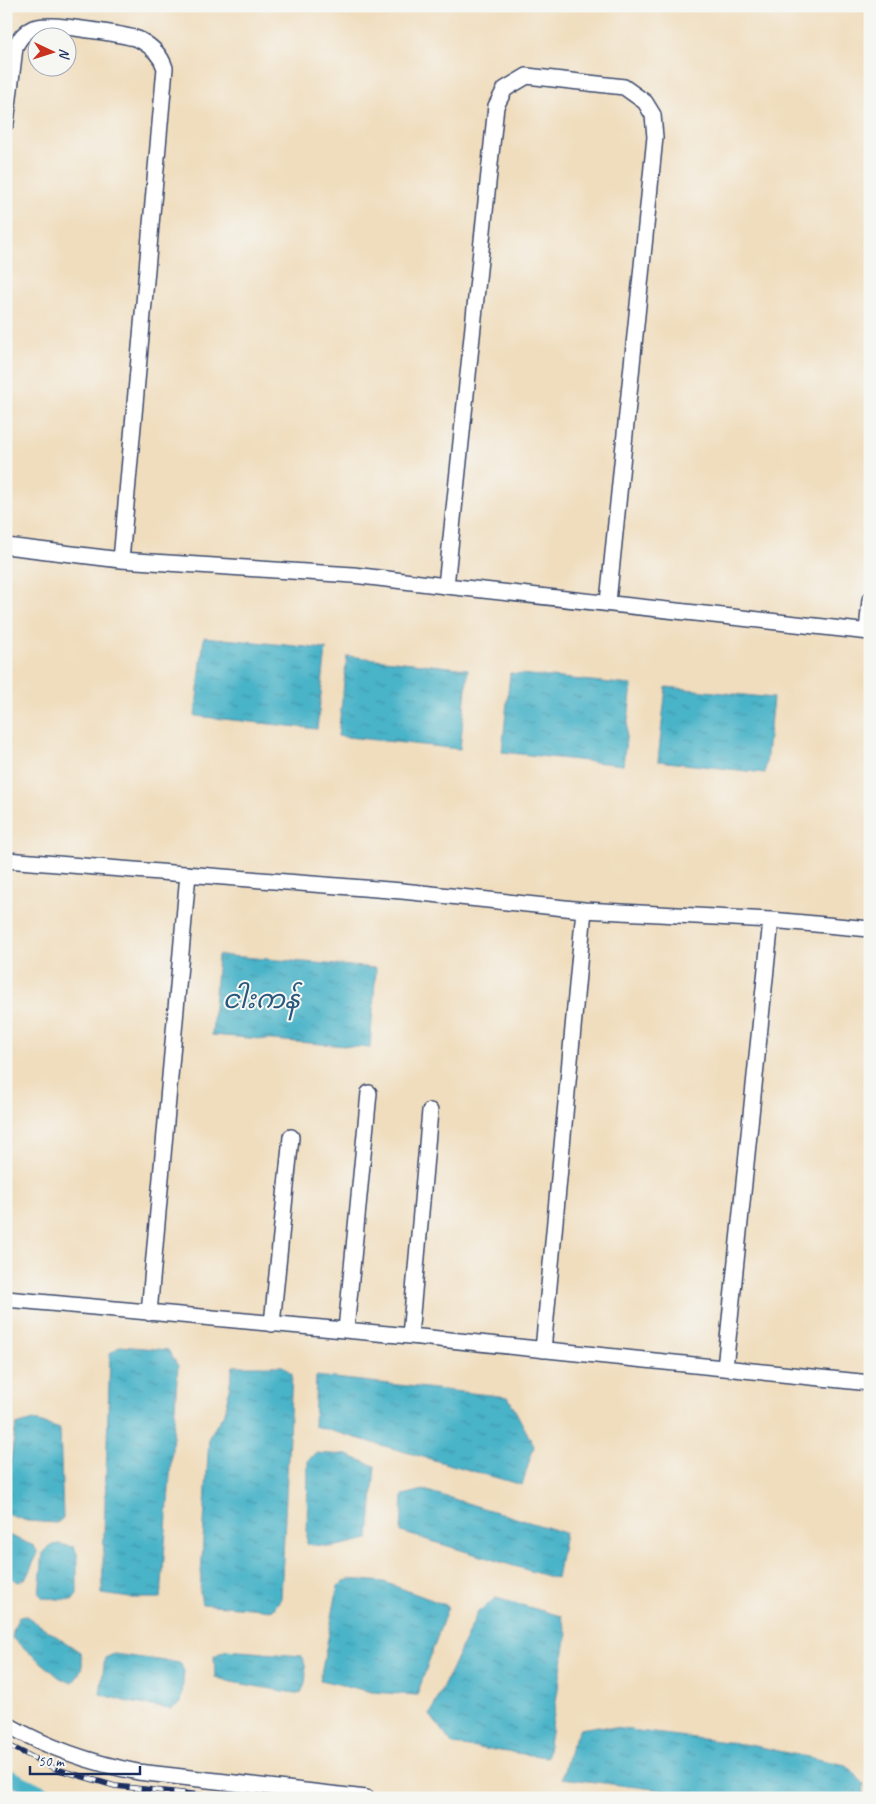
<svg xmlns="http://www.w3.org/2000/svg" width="876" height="1804" font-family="Caveat,'Noto Sans Myanmar',sans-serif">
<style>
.water{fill:url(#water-ripples);stroke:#327193}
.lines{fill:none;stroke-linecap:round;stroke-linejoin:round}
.canal{stroke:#4ab3c8;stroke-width:15}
.minor-casing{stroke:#3b496c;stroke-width:18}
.minor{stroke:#fff;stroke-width:15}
.rail-casing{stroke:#1b2f5e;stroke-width:5.5}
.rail{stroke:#f6f6f2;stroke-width:4;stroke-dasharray:11;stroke-linecap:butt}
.labels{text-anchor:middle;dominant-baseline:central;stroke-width:4;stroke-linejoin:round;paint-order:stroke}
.water-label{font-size:26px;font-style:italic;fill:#29577e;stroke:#f6f6f2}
</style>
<defs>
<pattern id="water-ripples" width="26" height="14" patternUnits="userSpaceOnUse" patternTransform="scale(1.25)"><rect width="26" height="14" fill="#4ab3c8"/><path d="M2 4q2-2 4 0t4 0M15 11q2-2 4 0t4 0" fill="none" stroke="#3d92a6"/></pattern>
</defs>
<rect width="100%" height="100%" fill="#f6f6f2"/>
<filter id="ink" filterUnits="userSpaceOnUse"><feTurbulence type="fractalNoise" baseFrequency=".02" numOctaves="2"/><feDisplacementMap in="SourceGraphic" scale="10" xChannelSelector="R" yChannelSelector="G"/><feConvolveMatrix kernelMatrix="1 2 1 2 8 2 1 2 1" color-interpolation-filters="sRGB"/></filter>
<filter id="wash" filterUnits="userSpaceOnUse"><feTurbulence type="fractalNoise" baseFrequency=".0096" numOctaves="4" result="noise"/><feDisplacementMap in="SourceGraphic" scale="20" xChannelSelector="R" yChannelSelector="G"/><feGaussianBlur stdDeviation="1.12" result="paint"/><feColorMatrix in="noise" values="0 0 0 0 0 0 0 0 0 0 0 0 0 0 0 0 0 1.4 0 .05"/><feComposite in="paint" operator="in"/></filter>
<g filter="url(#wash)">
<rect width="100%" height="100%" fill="#f0ddbd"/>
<path class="water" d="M204 637 326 649 317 729 195 716Z
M347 656 468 669 460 749 338 736Z
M510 673 632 685 623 765 502 752Z
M666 687 773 698 765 773 658 761Z
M218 955 376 968 370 1048 212 1035Z
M120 1346 168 1350 178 1366 161 1598H130L102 1594 110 1354Z
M233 1366H283L292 1374 281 1598 273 1610 202 1604 200 1593 209 1437 225 1412Z
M316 1376 508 1397 534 1446 522 1485 314 1426Z
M33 1420 60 1429 63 1518 57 1523 27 1521 6 1514V1492L16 1425Z
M315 1453 347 1455 375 1466 369 1539 332 1547 307 1544 308 1461Z
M424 1490 565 1533 557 1579 401 1532 403 1495Z
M6 1534 34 1546 38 1553 26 1578 19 1582 6 1576Z
M59 1544 74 1547 77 1554V1594L72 1600 43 1598 39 1594 43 1552 49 1546Z
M349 1579 384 1582 448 1606 417 1695 372 1692 320 1680 338 1586Z
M496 1598 561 1616 567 1633 547 1757 453 1745 430 1715 478 1612Z
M26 1616 80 1652C85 1665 81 1674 72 1683L60 1678 12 1638 14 1627 19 1617Z
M226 1650 302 1656C307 1668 308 1683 300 1694L231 1682 215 1677 214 1656Z
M114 1654 180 1663 184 1671 181 1703 170 1709 128 1702 100 1694 105 1658Z
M598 1726 750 1745 846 1765 864 1784 863 1798H728L562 1778 571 1746 580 1729Z"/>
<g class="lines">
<path class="canal" d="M6 1775 53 1798"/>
</g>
</g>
<g filter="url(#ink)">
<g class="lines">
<g class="minor-casing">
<path id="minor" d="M6 123 15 47C19 39 24 32 33 28 37 27 44 26 48 26 61 25 130 35 140 40 151 46 161 55 165 68L121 560
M6 546 121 560 353 575 446 586 870 632
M446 586 496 106 505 89 527 76 624 87 645 102 653 115 655 137 608 602
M867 631 870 600
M6 860 402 891 584 910 771 920 870 929
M6 1299 410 1336 870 1383
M149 1313 188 874
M272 1324 291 1137
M346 1330 369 1093
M410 1336 430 1111
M543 1350 584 910
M725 1368 771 920
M6 1724C48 1748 91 1763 138 1772L366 1798"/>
</g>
<use href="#minor" class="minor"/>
<g class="rail-casing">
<path id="rail" d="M6 1744 56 1769 115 1786 231 1798"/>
</g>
<use href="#rail" class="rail"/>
</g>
</g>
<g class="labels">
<g class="water-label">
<text x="261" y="999">ငါးကန်</text>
</g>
</g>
<rect width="876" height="1804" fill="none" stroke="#f6f6f2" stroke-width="25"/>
<g transform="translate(52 52) rotate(94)"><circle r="24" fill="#f6f6f2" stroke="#9ea6b7"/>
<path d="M0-4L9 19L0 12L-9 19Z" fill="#c8321e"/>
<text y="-8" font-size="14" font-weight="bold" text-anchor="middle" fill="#1b2f5e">N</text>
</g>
<path d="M30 1766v8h110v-8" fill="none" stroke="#1b2f5e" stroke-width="2.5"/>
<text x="38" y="1766" font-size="15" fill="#1b2f5e" stroke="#f6f6f2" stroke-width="4" paint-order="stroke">50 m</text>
</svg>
